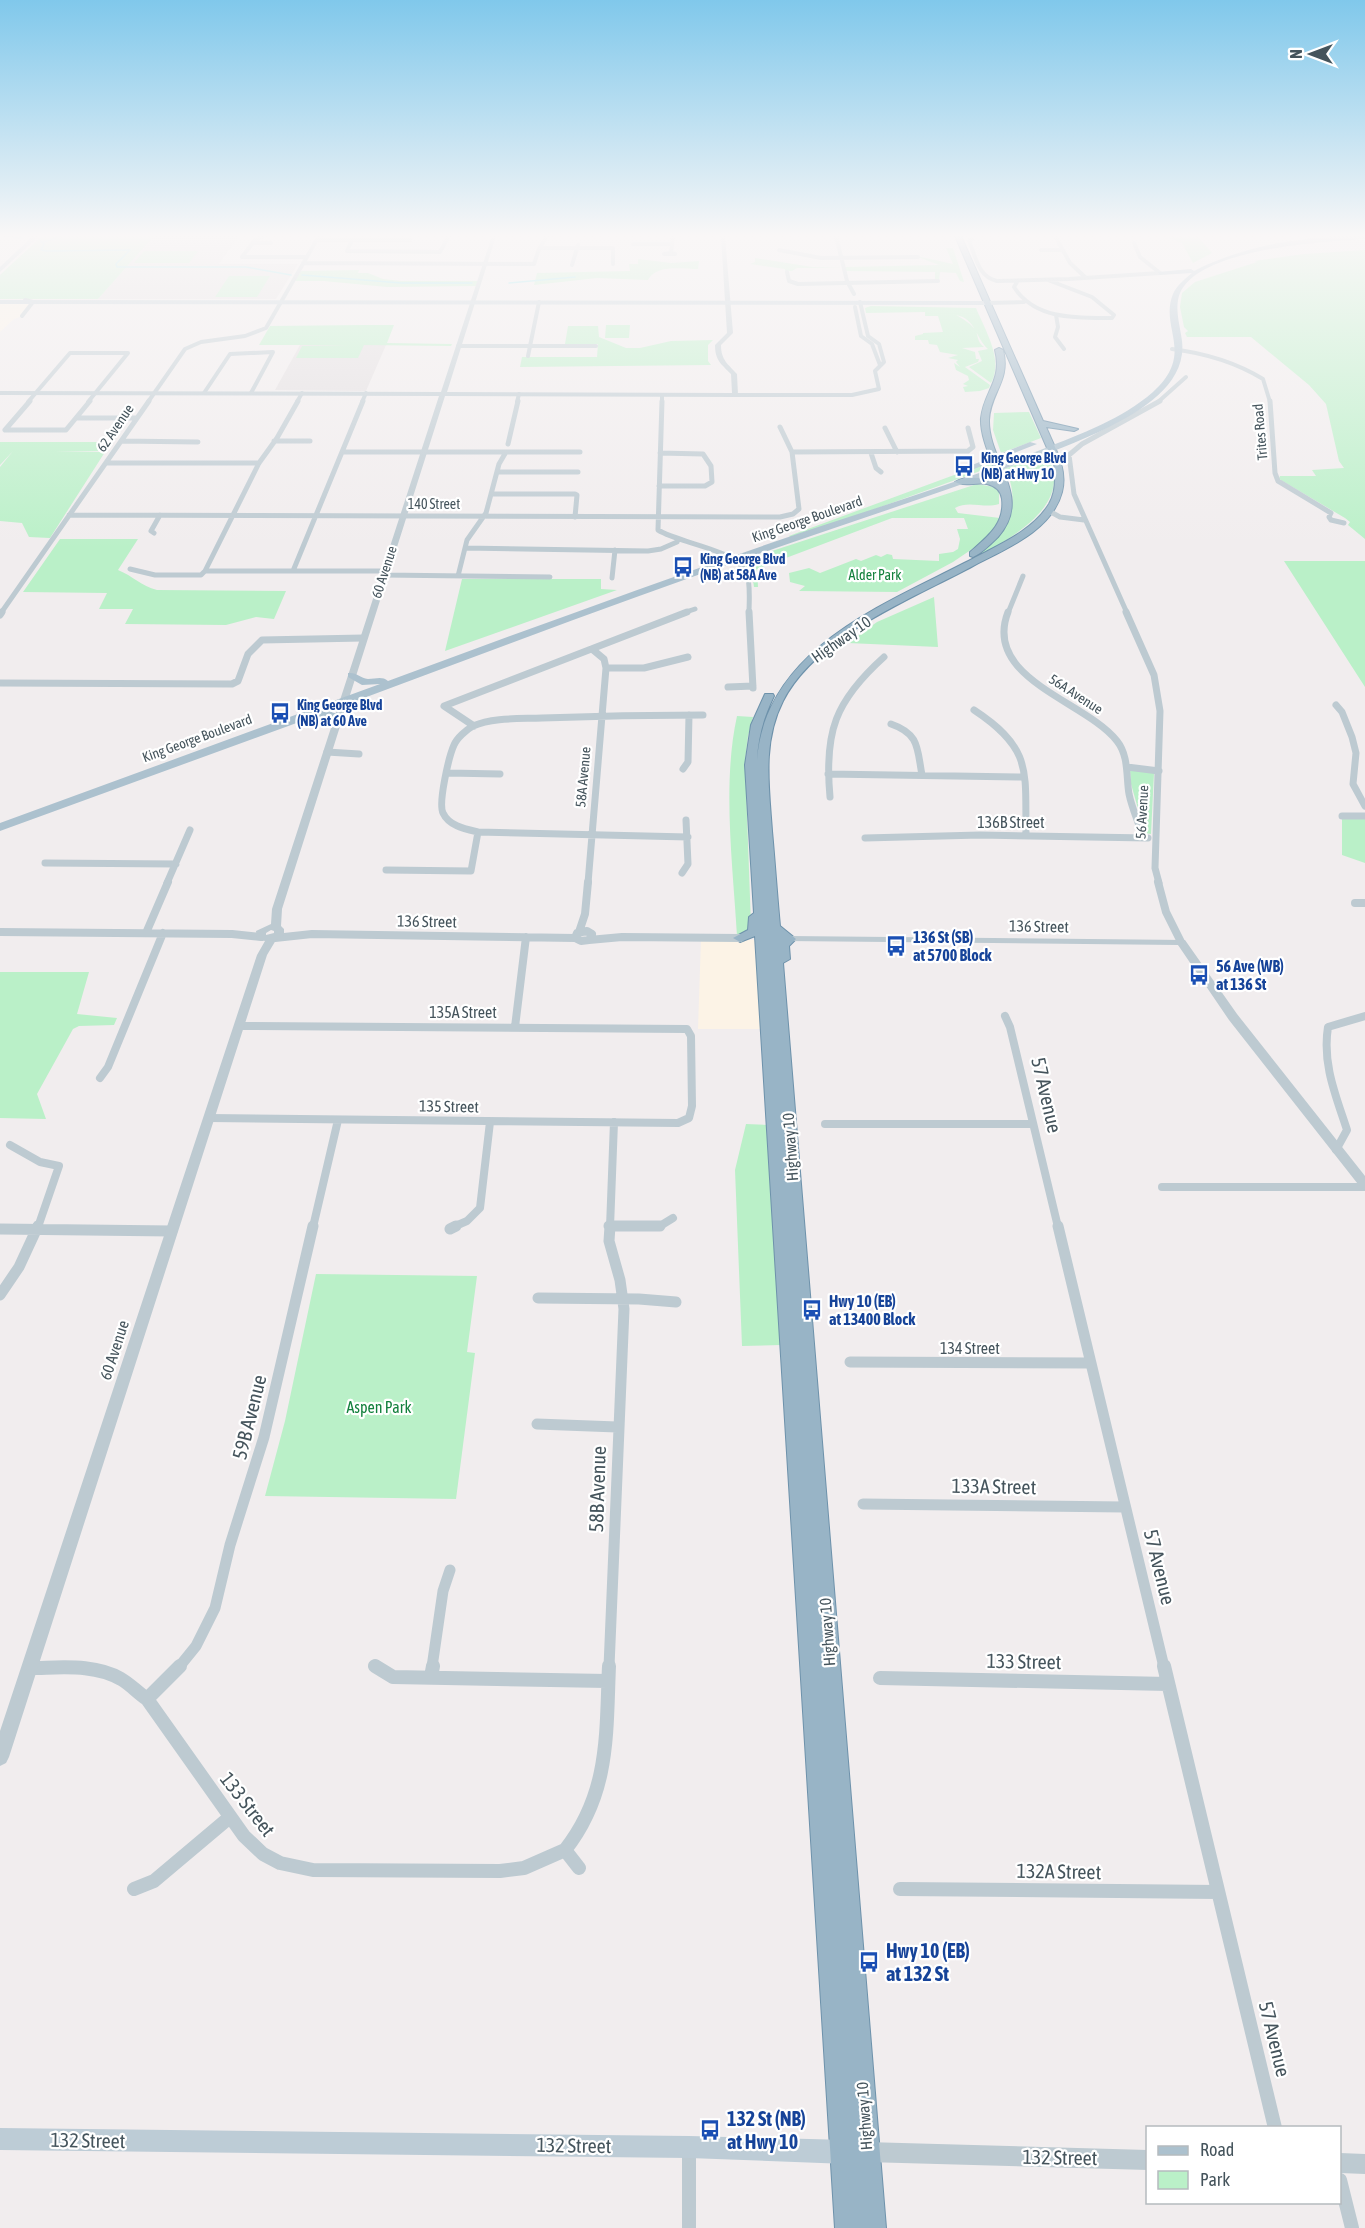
<svg xmlns="http://www.w3.org/2000/svg" width="1365" height="2228" font-family="'Asap Condensed',sans-serif">
<style>
.commercial{fill:#fcf3e6}
.education{fill:#e2dee0}
.green{fill:#baf0c8}
.lines{fill:none;stroke-linecap:round;stroke-linejoin:round}
.stream{stroke:#85e5ef;stroke-width:1.5}
.trunk-casing{stroke:#6e92ab;stroke-width:2}
.minor-far5{stroke:#bdcad1;stroke-width:4}
.minor-far4{stroke:#bdcad1;stroke-width:5}
.minor-far3{stroke:#bdcad1;stroke-width:7}
.minor-far2{stroke:#bdcad1;stroke-width:8}
.minor-far1{stroke:#bdcad1;stroke-width:11}
.minor{stroke:#bdcad1;stroke-width:14}
.tertiary{fill:#bdcad1;fill-rule:evenodd}
.secondary{fill:#bdccd6;fill-rule:evenodd}
.primary{fill:#acc1ce;fill-rule:evenodd}
.trunk{fill:#98b4c6;fill-rule:evenodd}
.labels{text-anchor:middle;dominant-baseline:central;stroke-width:4.5;stroke-linejoin:round;paint-order:stroke}
.far-street-label{font-size:14px;fill:#45545c;stroke:#fff}
.far-transit-label{font-size:14px;font-weight:bold;fill:#164399;stroke:#fff;text-anchor:start}
.far-park-label{font-size:14px;fill:#13803d;stroke:#fff}
.street-label{font-size:16px;fill:#45545c;stroke:#fff}
.transit-label{font-size:16px;font-weight:bold;fill:#164399;stroke:#fff;text-anchor:start}
.park-label{font-size:16px;fill:#13803d;stroke:#fff}
.near-street-label{font-size:20px;fill:#45545c;stroke:#fff}
.near-transit-label{font-size:20px;font-weight:bold;fill:#164399;stroke:#fff;text-anchor:start}
</style>
<rect width="100%" height="100%" fill="#f1edee"/>
<path class="commercial" d="M0 303H33L20 317 14 319 0 332Z
M701 939 761 940 766 1029H698Z"/>
<path class="education" d="M154 236H239L219 264H298L276 299H98Z
M300 345H386L366 391 275 390Z"/>
<path class="green" d="M42 236H154L98 299H0V275Z
M1167 237H1198L1212 253 1193 263 1182 243Z
M946 248H953L964 282 960 281 956 273 940 272 939 281H935V272L845 271V267L939 265 918 257H921L953 264Z
M1365 250V539L1348 525 1350 522 1345 518 1279 479 1280 476H1316L1312 470 1344 468 1339 461 1326 404 1309 385 1251 337H1187L1185 333 1188 331 1184 327 1180 307 1182 293 1195 282 1257 262 1254 261 1304 254Z
M144 251H198L189 263H134Z
M755 258 812 267 843 268H797L792 271H785V269L750 264 755 262Z
M638 259 671 263 699 261 698 269C682 269 656 264 648 280L597 278 534 285 537 273 630 271 629 264H638Z
M359 270 358 273H368L383 279 401 281H478L476 286 387 287 324 281H295L301 271Z
M229 276H270L257 297H215Z
M871 306 976 308C985 330 1004 360 991 383L969 367 982 361 978 351 988 349C975 337 976 319 956 315 962 318 973 325 976 331 978 335 977 342 984 347L962 348 975 352 976 359H979L978 362 965 367 990 385 989 388 980 391 965 392 963 387 968 386 963 384 969 380 968 376 956 370 954 363 960 367 956 362 958 360 948 358 958 355 940 352 937 345 929 344 928 340H915V336L923 334V333L943 332 938 316H925V312L866 313 865 308Z
M364 325H394L387 343 452 344 451 346 364 345 358 358H296L302 346 349 345H259L270 326Z
M606 325H630L629 338H605Z
M568 326H598L599 337 626 348H640L671 341 713 340 708 345V361L711 365 520 367 522 357H597L598 344H565Z
M1029 412 1041 438 1001 453 993 430 994 413Z
M0 442H113L106 451H55L105 452 50 538 29 537 22 523 0 521V467L13 451 0 465Z
M1046 453C1080 508 999 544 963 565 994 546 1021 521 1010 481 1009 477 1006 473 1004 469Z
M992 461 994 466 792 539 789 536Z
M977 484 994 487 999 491V504C984 509 969 500 955 508L958 513 1000 518 994 530 981 543 953 562 897 592 799 591 805 586 790 582 789 573 809 568 820 573 856 559 861 561 876 555 881 557 887 554 892 555 893 559 939 561V554L953 552 958 549 960 539 957 529H968L964 518H892L757 569 758 587H754L752 573 741 561Z
M60 539H138L118 570C133 576 141 586 157 590L286 591 274 619 256 617 226 625 125 624 133 609H99L107 593 23 592Z
M1365 561V687L1284 561Z
M462 579H601V589L617 590 445 651Z
M934 597 938 647 848 643 877 622Z
M737 716 753 717 748 736 745 760 751 925 748 932 737 936C733 866 722 784 737 716Z
M1130 770 1154 773 1151 834 1145 833 1131 784Z
M1365 817V863L1342 855V819Z
M0 972H89L77 1014 117 1018 114 1025 79 1026 73 1029 37 1094 46 1119 0 1118Z
M746 1124 770 1125 781 1345 742 1346 735 1170Z
M316 1274 477 1276 467 1352 475 1353 456 1499 265 1496 285 1421Z"/>
<g class="lines">
<path class="stream" d="M5 236 21 238
M40 240 44 244 41 250 47 251 130 250 116 264 117 267H246L291 275
M44 242 59 237
M302 275 401 283H472
M509 283 575 277"/>
<g class="trunk-casing">
<path id="trunk" d="M955 236H961L1043 421 1078 429 1074 431 1046 427C1055 448 1068 469 1062 492 1052 531 1005 549 973 566 912 599 816 636 783 701 762 742 769 787 772 831 775 863 777 895 780 926L796 939 789 946 790 959 783 963 886 2228H835L755 936 740 942 733 938 748 930 749 917 754 913 745 765 751 725 765 694H773L774 696C764 716 758 737 757 760 766 646 889 603 976 557 1002 543 1033 530 1049 504 1056 492 1056 478 1054 464Z
M999 348 1003 350C1011 381 990 393 989 420 988 462 1034 496 998 537 991 544 982 553 973 557L970 556V552C987 537 1005 524 1002 499 1001 490 995 486 987 484 977 482 963 487 955 482 966 475 986 478 999 482 993 463 980 438 981 418 984 391 1003 380 995 350Z"/>
</g>
<path class="minor-far5" d="M836 236 847 281 854 294
M1055 236 1070 263 1085 277
M972 239 969 241C976 257 978 277 997 281L1069 279 1160 273
M317 240H410
M352 240 347 251 440 252 449 236
M253 243H271
M1134 243 1140 257 1160 273
M633 244H672
M542 248H613V264
M779 250 821 258 918 257
M1041 250H1062
M671 253 675 254H664Z
M671 253 673 236
M242 257H307
M242 257 255 240 264 236
M303 263 534 264 539 249 547 236
M572 265 578 245
M787 272 789 281 798 284 938 281
M1017 282 1014 287C1035 320 1077 318 1112 318L1114 315 1092 297 1048 280
M988 303 1024 302
M855 307 861 336 872 344 880 365
M1056 315 1058 327 1055 337 1064 349
M22 316 33 302 25 300
M458 346H596
M1172 349C1204 353 1235 362 1263 379L1270 402
M528 356 539 302
M204 393 230 354 273 352 251 393
M735 395H852L879 389 875 371 884 362 879 344 868 336 860 302
M28 402 70 353H128L88 402
M148 402 185 349 201 342 245 336 266 328 319 236
M297 402 302 393
M362 402 366 393
M517 402 519 394
M662 402V395
M1158 402 1186 377"/>
<path class="minor-far4" d="M30 401 5 430H66L90 401
M662 401 658 530C681 544 732 548 746 572 751 581 749 602 749 613
M1270 401 1275 473 1278 481 1331 513 1329 517 1331 520 1344 523
M77 418H136
M885 428 897 452
M121 441 198 442
M274 441H310
M508 444 518 401
M342 452H580
M792 452 968 451 973 447 968 428
M871 453 876 468 881 472
M106 463H259
M497 472H578
M659 486H705L712 482 711 466 703 454 660 453
M491 494H575L577 495 575 517
M1049 511 1060 517 1084 520
M69 515 780 517 793 514 799 509 792 452 780 427
M154 533 151 531 160 515
M465 548 648 551 661 549 677 542
M130 569 155 575H201L205 571 259 463 277 438 298 401
M205 571H385
M293 571 363 401
M383 575 550 577
M458 576 467 540 486 513 499 464 506 452
M612 578 615 550
M1 613 149 401
M683 613 695 609
M1008 613 1023 576
M1127 613 1074 494 1069 455 1082 444 1160 401"/>
<path class="minor-far3" d="M749 612 753 688
M1008 612C982 679 1086 701 1117 741 1129 756 1126 777 1129 794 1132 809 1139 823 1143 838
M1126 612 1154 675 1160 711 1155 868 1159 883
M0 615 2 612
M606 668H644L688 657
M0 683 232 684 238 681 248 654 262 640 363 638
M728 687 753 686
M1336 705 1342 712 1352 737 1356 753 1353 784 1365 806
M974 710C1033 749 1025 771 1026 835
M891 724C920 734 917 749 922 775
M474 726 444 706 687 612
M327 752 359 754
M1127 767 1159 771
M683 769 688 762 689 715
M448 773 500 774
M828 774 1023 777
M830 797C824 732 835 701 884 657
M1342 816H1365
M688 837 478 832C465 829 449 826 443 813 438 803 449 756 454 745 457 738 466 730 473 726 493 717 521 719 542 718 596 716 649 715 703 715
M865 838 980 835 1148 838
M45 863 176 864
M386 870 471 871 478 832
M682 873 688 864 686 820
M167 883 190 830
M588 883 606 668 604 659 592 649"/>
<path class="minor-far2" d="M1158 882 1166 912 1181 942
M1355 903H1365
M587 931 592 934 589 940 581 941 575 938 577 933Z
M0 932 232 934 261 937
M579 932 585 914 588 882
M146 933 168 882
M275 938 312 934 575 938
M589 940 622 937 740 938
M1005 1016 1010 1027 1058 1227
M515 1027 526 937
M100 1078 108 1067 163 933
M209 1118 678 1123 689 1118 692 1106 691 1036 687 1029 239 1026
M825 1124H1032
M10 1145 40 1162 59 1166 38 1227
M1336 1150 1347 1130C1336 1096 1322 1064 1328 1027L1365 1016
M1162 1187H1365
M609 1226 653 1227 660 1226 673 1218
M313 1227 338 1120
M453 1227 467 1221 480 1208 490 1122
M610 1227 614 1122"/>
<path class="minor-far1" d="M609 1226H660
M1058 1226 1164 1667
M0 1229 172 1231
M450 1229 456 1226
M0 1295 19 1267 38 1226
M538 1298 639 1299 676 1302
M850 1362 1090 1363
M537 1424 617 1427
M863 1504 1124 1507
M375 1666 377 1667
M179 1667 196 1646 215 1608 230 1545 264 1437 313 1226
M432 1667 443 1591 450 1570
M609 1667 624 1309 620 1280 609 1241 610 1226"/>
<path class="minor" d="M375 1666 393 1677 607 1681
M1164 1666 1275 2128
M29 1668C59 1668 94 1663 121 1679 130 1684 138 1693 147 1699L244 1836 263 1854 280 1863 313 1870 500 1871 524 1868 565 1850 579 1868
M431 1677 433 1666
M880 1678 1168 1684
M147 1699 180 1666
M565 1850C610 1793 606 1734 609 1666
M134 1889 154 1881 230 1817
M900 1889 1218 1892
M689 2147V2228
M1340 2180 1352 2228"/>
<path class="tertiary" d="M492 236H496L447 392 732 393 731 374C721 364 715 360 715 345L727 333 721 236H725L733 333 721 345C721 360 728 364 737 374L738 395 735 397 445 396 282 909 281 926 284 929V935L276 940 267 955 9 1757 6 1763 0 1766V1731L257 955 265 941 257 939 256 931 271 924 272 909 439 396 0 395V391L441 392ZM271 930 274 931V933L266 935V933Z
M789 936 1185 940 1237 1014 1365 1176V1190L1361 1188 1229 1020 1178 945 785 941 784 939 785 937Z
M866 2142 1148 2150V2170L866 2162 859 2159 856 2152 859 2145Z
M1340 2153 1365 2154V2174L1340 2173Z"/>
<path class="secondary" d="M33 236H39L0 272V267Z
M0 300 988 301 991 303 988 305 0 304Z
M0 2128 689 2136 847 2140 855 2144 859 2152 855 2160 847 2164 689 2158 0 2150Z"/>
<path class="primary" d="M1365 236V239C1322 242 1200 248 1180 293 1174 308 1180 325 1182 341 1187 383 1143 410 1109 427 1077 443 1043 455 1009 467 932 496 853 521 776 548 626 599 477 656 329 711L337 714 343 722 341 724H333L325 717H313L0 831V823L380 684 362 685 348 677V673C357 672 360 678 368 679 376 679 382 676 388 681 529 629 670 577 812 529 889 504 967 479 1043 449 1081 434 1122 419 1153 392 1196 353 1159 328 1173 294 1177 285 1185 279 1192 273L1160 275 1158 272 1191 269 1194 271C1246 244 1307 236 1365 236Z
M1030 442 1037 444 974 469 967 467Z"/>
<use href="#trunk" class="trunk"/>
</g>
<linearGradient id="sky" x2="0" y2="1"><stop stop-color="#80c8eb"/><stop offset="0.43" stop-color="#f9f7f7"/><stop offset="1" stop-color="#f9f7f7" stop-opacity="0"/></linearGradient>
<rect width="1365" height="548" fill="url(#sky)"/>
<defs>
<g id="bus-bare" transform="scale(1.62)"><path d="M-5-6H5V4H4V6H2V4H-2V6H-4V4H-5ZM-3.5-4V0h7V-4ZM-3.5 1.2v1.5H-2V1.2ZM2 1.2v1.5H3.5V1.2Z" fill="#1a4fb4" stroke="#fff" stroke-width="2.5" paint-order="stroke"/></g>
</defs>
<g fill-rule="evenodd">
<use href="#bus-bare" x="964" y="466"/>
<use href="#bus-bare" x="683" y="567"/>
<use href="#bus-bare" x="280" y="713"/>
<use href="#bus-bare" x="896" y="946"/>
<use href="#bus-bare" x="1199" y="975"/>
<use href="#bus-bare" x="812" y="1310"/>
<use href="#bus-bare" x="869" y="1962"/>
<use href="#bus-bare" x="710" y="2130"/>
</g>
<g class="labels">
<g class="far-street-label">
<text transform="translate(115 428) rotate(-56)">62 Avenue</text>
<text transform="translate(1260 432) rotate(-95)">Trites Road</text>
<text x="434" y="504">140 Street</text>
<text transform="translate(807 519) rotate(-19)">King George Boulevard</text>
<text transform="translate(384 572) rotate(-72)">60 Avenue</text>
<text transform="translate(1076 694) rotate(33)">56A Avenue</text>
<text transform="translate(197 738) rotate(-20)">King George Boulevard</text>
<text transform="translate(583 777) rotate(-85)">58A Avenue</text>
<text transform="translate(1142 812) rotate(-87)">56 Avenue</text>
</g>
<g class="far-transit-label">
<text x="981" y="458">King George Blvd<tspan x="981" dy="16">(NB) at Hwy 10</tspan></text>
<text x="700" y="559">King George Blvd<tspan x="700" dy="16">(NB) at 58A Ave</tspan></text>
<text x="297" y="705">King George Blvd<tspan x="297" dy="16">(NB) at 60 Ave</tspan></text>
</g>
<g class="far-park-label">
<text x="875" y="575">Alder Park</text>
</g>
<g class="street-label">
<text transform="translate(841 639) rotate(-35)">Highway 10</text>
<text x="1011" y="822">136B Street</text>
<text transform="translate(427 921) rotate(1)">136 Street</text>
<text transform="translate(1039 926) rotate(1)">136 Street</text>
<text x="463" y="1012">135A Street</text>
<text transform="translate(449 1106) rotate(1)">135 Street</text>
<text transform="translate(790 1147) rotate(-94)">Highway 10</text>
<text x="970" y="1348">134 Street</text>
<text transform="translate(114 1350) rotate(-72)">60 Avenue</text>
<text transform="translate(827 1632) rotate(-94)">Highway 10</text>
<text transform="translate(864 2116) rotate(-94)">Highway 10</text>
</g>
<g class="transit-label">
<text x="913" y="937">136 St (SB)<tspan x="913" dy="18">at 5700 Block</tspan></text>
<text x="1216" y="966">56 Ave (WB)<tspan x="1216" dy="18">at 136 St</tspan></text>
<text x="829" y="1301">Hwy 10 (EB)<tspan x="829" dy="18">at 13400 Block</tspan></text>
</g>
<g class="park-label">
<text x="379" y="1407">Aspen Park</text>
</g>
<g class="near-street-label">
<text transform="translate(1047 1095) rotate(77)">57 Avenue</text>
<text transform="translate(249 1417) rotate(-76)">59B Avenue</text>
<text transform="translate(994 1486) rotate(1)">133A Street</text>
<text transform="translate(597 1489) rotate(-88)">58B Avenue</text>
<text transform="translate(1160 1567) rotate(76)">57 Avenue</text>
<text transform="translate(1024 1661) rotate(1)">133 Street</text>
<text transform="translate(248 1804) rotate(52)">133 Street</text>
<text transform="translate(1059 1871) rotate(1)">132A Street</text>
<text transform="translate(1275 2039) rotate(76)">57 Avenue</text>
<text transform="translate(88 2140) rotate(1)">132 Street</text>
<text transform="translate(574 2145) rotate(1)">132 Street</text>
<text transform="translate(1060 2157) rotate(1)">132 Street</text>
</g>
<g class="near-transit-label">
<text x="886" y="1950">Hwy 10 (EB)<tspan x="886" dy="23">at 132 St</tspan></text>
<text x="727" y="2118">132 St (NB)<tspan x="727" dy="23">at Hwy 10</tspan></text>
</g>
</g>
<rect x="1146" y="2126" width="195" height="78" fill="#ffffff" stroke="#b5bbbe" stroke-width="1.5"/>
<rect x="1158" y="2146" width="30" height="9" fill="#acc1ce" stroke="#b5bbbe" stroke-width="1.5"/>
<text x="1200" y="2156" font-size="18" fill="#45545c">Road</text>
<rect x="1158" y="2171" width="30" height="18" fill="#baf0c8" stroke="#b5bbbe" stroke-width="1.5"/>
<text x="1200" y="2186" font-size="18" fill="#45545c">Park</text>
<g transform="translate(1311 54) rotate(270)" stroke="#ffffff" stroke-width="4.5" paint-order="stroke">
<path d="M0-4.5L10 22L0 15L-10 22Z" fill="#45545c"/>
<text y="-9" font-size="16" font-weight="bold" text-anchor="middle" fill="#45545c">N</text>
</g>
</svg>
